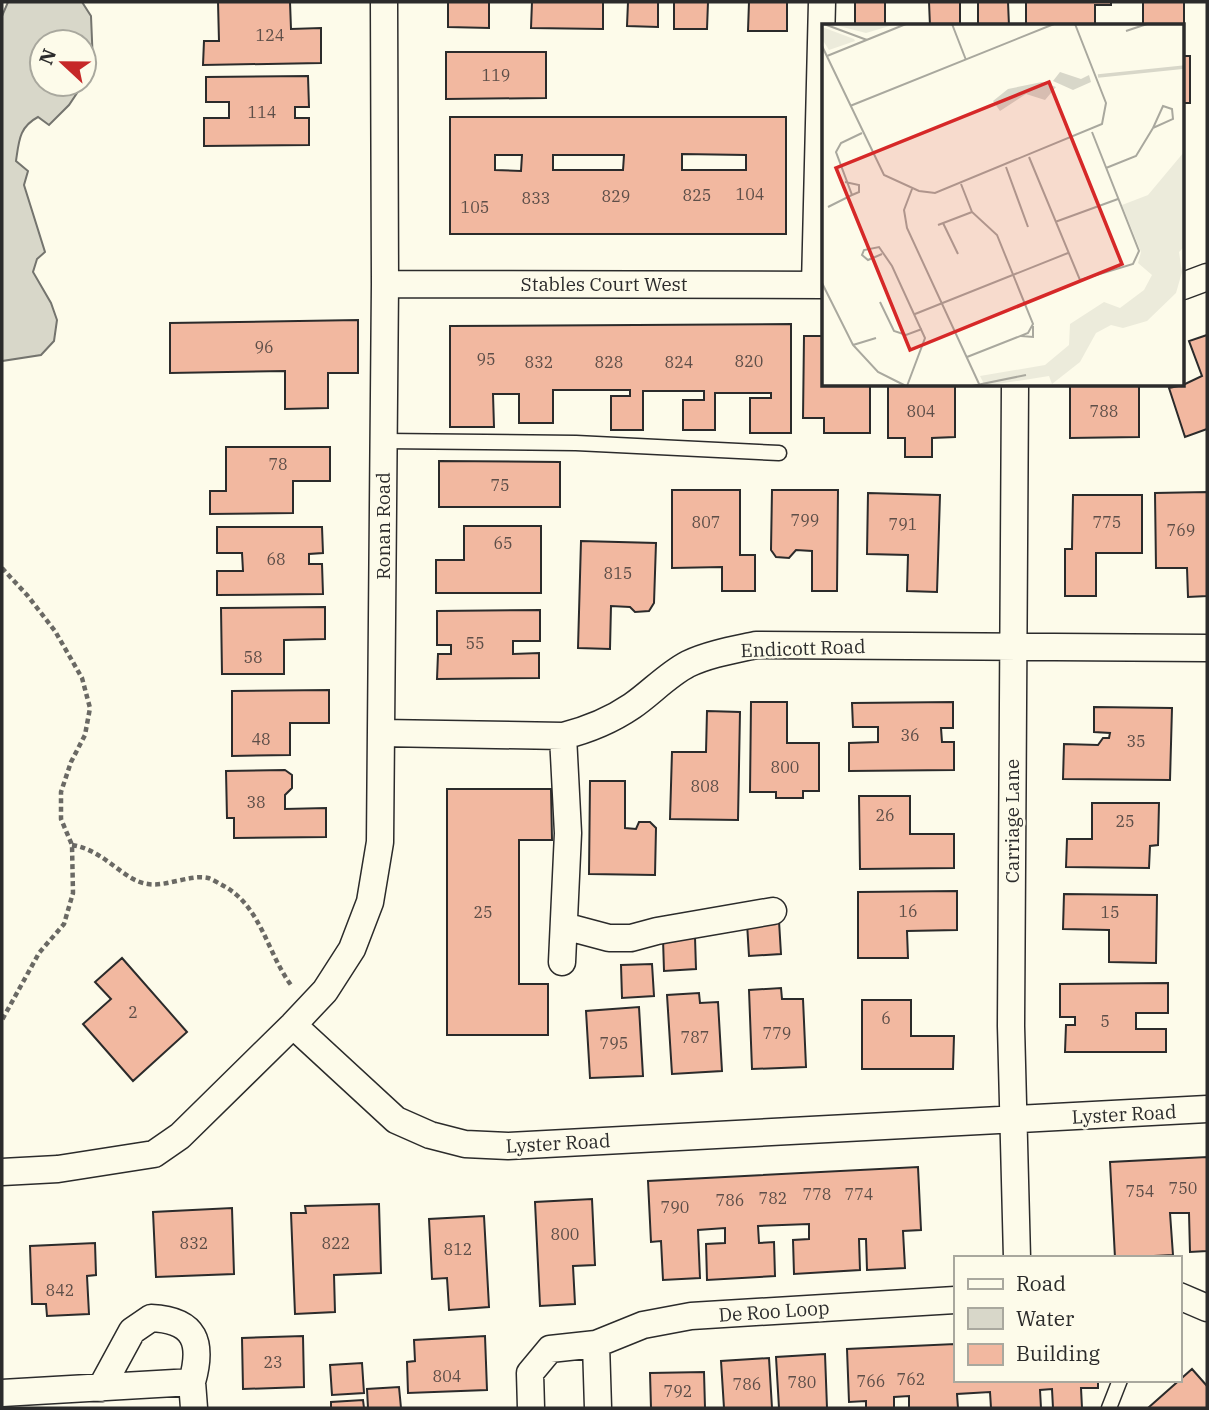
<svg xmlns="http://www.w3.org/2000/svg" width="1209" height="1410" font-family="'IBM Plex Serif',serif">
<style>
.water{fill:#d8d7c9;stroke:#74746e;stroke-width:2}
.building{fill:#f2b8a0;stroke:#2b2b2b;stroke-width:2;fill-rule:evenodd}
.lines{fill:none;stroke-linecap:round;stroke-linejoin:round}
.service-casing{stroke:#2b2b2b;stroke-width:17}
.minor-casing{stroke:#2b2b2b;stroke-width:29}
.path{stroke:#6a6964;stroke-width:4.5;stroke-dasharray:5 3.5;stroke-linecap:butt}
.service{stroke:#fdfbea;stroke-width:14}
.minor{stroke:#fdfbea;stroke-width:26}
.labels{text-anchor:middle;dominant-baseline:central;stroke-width:5;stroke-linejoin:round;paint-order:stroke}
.number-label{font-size:16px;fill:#5d4e48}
.street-label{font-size:19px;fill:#2b2b2b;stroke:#fdfbea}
.inset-river{fill:none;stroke:#d8d7c9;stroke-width:3.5}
.inset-road{fill:none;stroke:#a9a89e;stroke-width:2}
.view{fill:#d62828;fill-opacity:0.15;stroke:#d62828;stroke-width:3.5}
.inset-edge{fill:none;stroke:#2b2b2b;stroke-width:3.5}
</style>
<rect width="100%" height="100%" fill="#fdfbea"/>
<path class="water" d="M8 2H82L91 16 93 64 84 81V42H42V84H83L69 105 49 125 38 117C19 127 19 141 16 161L28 171 24 185 45 252 37 259 33 272 51 303 57 320 54 341 41 355 2 361V16Z"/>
<path class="building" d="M218 2H290L291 29 321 28V63L203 65 204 41H219Z
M448 2H489V28L448 27Z
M532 2H603V29L531 28Z
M628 2H658V27L627 26Z
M674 2H708L707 29H674Z
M749 2H787V31H748Z
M855 2H885V26H855Z
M929 2H960V26H930Z
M978 2H1008L1009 26H978Z
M1026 2H1111V5H1095V26H1026Z
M1143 2H1184V32L1183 26H1143Z
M446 52H546V98L446 99Z
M1183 56H1190V103H1183Z
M308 76 309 107H295V118H309V145L204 146V118H229V102H206V77Z
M450 117H786V234H450ZM682 154 746 155V170H682ZM495 155H522L521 171 495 170ZM553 155H624L623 170H553Z
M358 320V373H328V408L285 409V371L170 373V323Z
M791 324V433H750V398H771V393H715V430H683V400H704V391H643V430H611V396H630V390H553V423H519V394H493L494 427H450V326Z
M1207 335V429L1185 437 1169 388 1183 385 1202 376 1189 341Z
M804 336H824V385H870V433H824V418H803Z
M888 385H955V437L932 438V457H905V438H888Z
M1070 385H1139V437L1070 438Z
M226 447H330V481H293V513L210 514V491H226Z
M439 461 560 462V507H439Z
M672 490H740V555H755V591H722V567L672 568Z
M772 490H838L837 591H812V551L796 550 789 558 776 557 771 550Z
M1207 492V596L1188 597 1187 568H1156L1155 493Z
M868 493 940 495 937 592 907 591 908 555 867 554Z
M1073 495H1142V553H1096V596H1065V549H1072Z
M464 526H541V593H436V560H464Z
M217 527H322L323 553 309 554V564H322L323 594 217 595V571H243L242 553H217Z
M581 541 656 543 654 603 649 611 635 612 630 607 611 606 610 649 578 648Z
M325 607V639L284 640V674H222L221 608Z
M540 610V641H513V654L539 653V678L437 679 438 654H451V645H437V611Z
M329 690V723H290V755L232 756V691Z
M751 702H787V743H819V791H803V798H776V792H750Z
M953 702V728H941L942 742H954V770L849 771V743L878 742V727H853L852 703Z
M1094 707 1172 708 1170 780 1063 779 1064 744 1098 745 1103 738H1109L1110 733 1094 732Z
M707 711 740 712 738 820 670 819 672 752H706Z
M285 770 292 775V788L285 795V809L326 808V837L234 838V818H227L226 771Z
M590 781H625V828L636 829 639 822H650L656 828 655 875 589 874Z
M447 789H551L552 840H519V984H548V1035H447Z
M859 796H910V834H954V868L860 869Z
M1092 803H1159L1158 845 1150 846 1149 868 1066 867 1067 839H1092Z
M957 891V930L907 931 908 958H858V892Z
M1064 894 1157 895 1156 963 1109 962V930L1063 929Z
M779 921 781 954 749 956 747 923Z
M695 937 696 969 664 971 663 939Z
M122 958 187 1032 133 1081 83 1024 111 999 95 982Z
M652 964 654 996 622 998 621 965Z
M1168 983V1013H1136V1029H1166V1052H1065L1066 1025H1075V1017H1060V984Z
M781 988 782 999H803L806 1067 752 1069 749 990Z
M699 993 700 1003 718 1002 722 1071 672 1074 667 995Z
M862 1000H911V1036H954L953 1069H862Z
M639 1007 643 1076 590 1078 586 1011Z
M1207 1157V1251L1190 1252 1189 1213H1170L1173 1255 1115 1258 1110 1162Z
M918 1167 921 1230 903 1231 905 1268 867 1270 866 1239H859L860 1270 794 1274 793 1240 809 1239V1224L758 1226 759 1243 774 1242 775 1276 707 1280 706 1244 725 1243V1228L698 1230 700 1278 663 1280 661 1241 651 1242 648 1181Z
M592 1199 595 1265 573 1266 575 1304 540 1306 535 1202Z
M379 1204 381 1273 334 1275 335 1312 295 1314 291 1213H306L305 1206Z
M232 1208 234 1274 156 1277 153 1212Z
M484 1216 489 1307 449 1310 447 1278 432 1279 429 1219Z
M95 1243 96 1275 87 1276 89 1314 47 1316 46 1304H32L30 1246Z
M303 1336 304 1387 243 1389 242 1338Z
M485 1336 487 1390 408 1393 407 1362 415 1361 414 1340Z
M955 1344V1380H1098V1388H1081L1082 1408H1053L1052 1389 1040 1390 1041 1408H991L990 1392 957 1394 958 1408H909V1396L894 1397V1408H866V1401L849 1402 847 1349Z
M825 1354 827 1408H779L776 1357Z
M769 1358 772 1408H724L721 1361Z
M362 1363 364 1393 332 1395 330 1365Z
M1192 1369 1207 1386V1408H1148Z
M704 1372 705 1408H651L650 1373Z
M399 1387 401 1408H368L367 1389Z
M363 1400 364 1408H331V1402Z"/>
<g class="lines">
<g class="service-casing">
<path id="service" d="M383 441 576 443 779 453
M1109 1408 1120 1380"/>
</g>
<g class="minor-casing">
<path id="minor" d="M385 284 824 285
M815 285 822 2
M1183 286 1207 277
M1015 385 1011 1026 1017 1258
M381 733 563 736C587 730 610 721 632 706 651 693 667 675 688 664 709 654 733 650 756 645L1207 648
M564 926 609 938H631L657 931 773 911
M562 962 568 833 563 736
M293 1025 396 1120 430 1135 465 1144 508 1146 1207 1109
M2 1172 58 1169 154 1154 180 1136 293 1025 325 991 352 949 370 902 380 842 385 284 384 2
M1179 1296 1207 1308
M596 1344 598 1408
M101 1388 132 1331 151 1318C196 1320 203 1343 192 1382
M2 1393 192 1382 194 1408
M531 1408 530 1373 550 1349 596 1344 643 1325 691 1316 955 1300"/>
</g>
<path class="path" d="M2 568 27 595 55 631 82 678 90 708 85 735 71 762 61 792V819L72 845 73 893 64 924 39 953 2 1020
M72 845C105 850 123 881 148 884 166 887 191 874 208 878 212 879 218 883 222 885 261 905 267 953 291 985"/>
<use href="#service" class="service"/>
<use href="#minor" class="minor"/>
</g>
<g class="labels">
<g class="number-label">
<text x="270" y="35">124</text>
<text x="496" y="75">119</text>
<text x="262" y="112">114</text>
<text x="750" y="194">104</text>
<text x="697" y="195">825</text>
<text x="616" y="196">829</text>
<text x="536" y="198">833</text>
<text x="475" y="207">105</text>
<text x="264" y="347">96</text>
<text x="486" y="359">95</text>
<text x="749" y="361">820</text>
<text x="539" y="362">832</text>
<text x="609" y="362">828</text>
<text x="679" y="362">824</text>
<text x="921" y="411">804</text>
<text x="1104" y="411">788</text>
<text x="278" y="464">78</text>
<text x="500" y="485">75</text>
<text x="805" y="520">799</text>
<text x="706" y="522">807</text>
<text x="1107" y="522">775</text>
<text x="903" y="524">791</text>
<text x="1181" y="530">769</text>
<text x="503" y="543">65</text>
<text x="276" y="559">68</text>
<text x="618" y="573">815</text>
<text x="475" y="643">55</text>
<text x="253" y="657">58</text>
<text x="910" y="735">36</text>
<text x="261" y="739">48</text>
<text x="1136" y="741">35</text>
<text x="785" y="767">800</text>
<text x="705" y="786">808</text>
<text x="256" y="802">38</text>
<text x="885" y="815">26</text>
<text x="1125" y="821">25</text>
<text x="908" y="911">16</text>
<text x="483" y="912">25</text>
<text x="1110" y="912">15</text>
<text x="133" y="1012">2</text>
<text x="886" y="1018">6</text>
<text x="1105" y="1021">5</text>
<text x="777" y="1033">779</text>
<text x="695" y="1037">787</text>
<text x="614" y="1043">795</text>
<text x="1183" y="1188">750</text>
<text x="1140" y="1191">754</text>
<text x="817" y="1194">778</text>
<text x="859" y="1194">774</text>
<text x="773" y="1198">782</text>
<text x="730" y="1200">786</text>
<text x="675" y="1207">790</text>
<text x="565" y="1234">800</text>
<text x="194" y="1243">832</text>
<text x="336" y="1243">822</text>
<text x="458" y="1249">812</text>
<text x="60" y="1290">842</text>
<text x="273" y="1362">23</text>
<text x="447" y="1376">804</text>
<text x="911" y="1379">762</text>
<text x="871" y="1381">766</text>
<text x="802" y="1382">780</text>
<text x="747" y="1384">786</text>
<text x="678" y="1391">792</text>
</g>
<g class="street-label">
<text x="604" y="284">Stables Court West</text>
<text transform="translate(383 526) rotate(-90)">Ronan Road</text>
<text transform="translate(803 648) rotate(-2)">Endicott Road</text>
<text transform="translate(1012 821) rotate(-90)">Carriage Lane</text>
<text transform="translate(1124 1114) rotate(-3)">Lyster Road</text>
<text transform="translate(558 1143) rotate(-3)">Lyster Road</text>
<text transform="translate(774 1311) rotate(-4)">De Roo Loop</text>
</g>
</g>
<g transform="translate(822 24)">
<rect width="362" height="362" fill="#fdfbea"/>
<path d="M9 0H74L44 9ZM0 3 32 15 33 17 7 26 0 15ZM362 128V223L357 228 360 248 354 269 325 297 301 304 289 301 274 309 258 338 230 360 227 352 163 362 158 352 223 341 247 321 248 300 282 278 298 284 322 266 330 251 316 239 319 228 300 181 326 171Z" fill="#ecebdb"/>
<path d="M238 48 259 55 267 51 269 58 251 66 231 57ZM220 58 234 63 223 76 204 70 178 87 171 77 186 65Z" fill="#d8d7c9"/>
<path class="inset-river" d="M276 52 363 43"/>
<path class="inset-road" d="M2 0 45 16M130 0 144 36M304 7 325 0M0 22 62 151 97 167 113 169 280 100 284 79 253 0M5 32 84 0M28 82 232 0M341 82 350 85 351 95 331 104ZM207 133 258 256 311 240 317 227 270 108M184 143 206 203M284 144 314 132 331 104M23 158 37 161V168L30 171M139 160 150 188 175 211 211 300 206 309 145 333M90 165 82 186 85 204 158 362M6 183 30 171 14 128 19 119 40 109M233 198 296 175M121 199 136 230M116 201 150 188M60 230 46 236 40 231 42 226 57 223 70 242 103 314 85 362M0 259 31 321 56 348 84 362M58 278 72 307 84 311 100 305M93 290 246 229M199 312 211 313V302M31 321 54 314M150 362 204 351"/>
<path class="view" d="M227 58 300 240 88 326 14 144Z"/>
<rect width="362" height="362" class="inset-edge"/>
</g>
<rect width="1209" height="1410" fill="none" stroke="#2b2b2b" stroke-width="7"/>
<rect x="954" y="1256" width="228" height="126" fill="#fdfbea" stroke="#a9a89e" stroke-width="2"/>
<rect x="968" y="1279" width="35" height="10" fill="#fdfbea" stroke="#a9a89e" stroke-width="2"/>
<text x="1016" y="1291" font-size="21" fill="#2b2b2b">Road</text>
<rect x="968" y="1308" width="35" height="21" fill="#d8d7c9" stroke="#a9a89e" stroke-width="2"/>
<text x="1016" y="1326" font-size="21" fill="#2b2b2b">Water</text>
<rect x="968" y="1344" width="35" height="21" fill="#f2b8a0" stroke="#a9a89e" stroke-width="2"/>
<text x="1016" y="1361" font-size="21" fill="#2b2b2b">Building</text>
<g transform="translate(63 63) rotate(292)"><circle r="33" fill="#fdfbea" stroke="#a9a89e" stroke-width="2"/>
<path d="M0-5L12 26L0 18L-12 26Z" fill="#c62828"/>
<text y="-10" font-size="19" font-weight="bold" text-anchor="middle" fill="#2b2b2b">N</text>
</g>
</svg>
